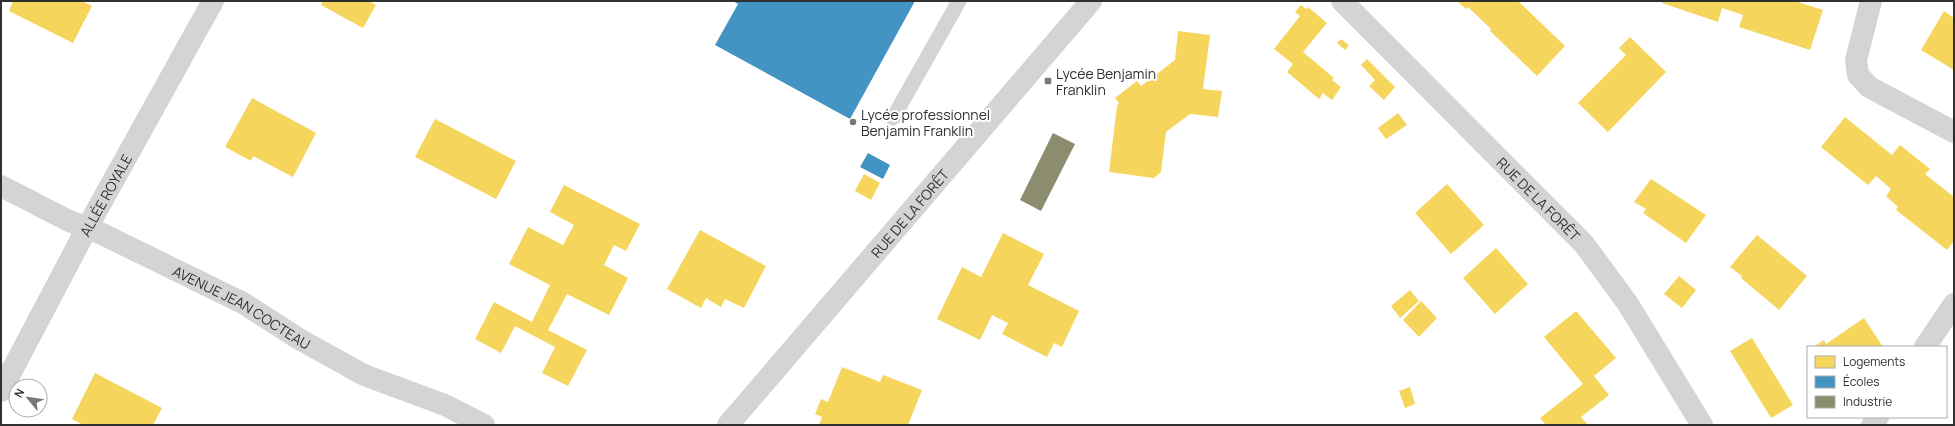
<svg xmlns="http://www.w3.org/2000/svg" width="1955" height="426" font-family="Manrope,sans-serif">
<style>
.homes{fill:#f6d55c}
.schools{fill:#4393c3}
.industry{fill:#8c8c6e}
.lines{fill:none;stroke-linecap:round;stroke-linejoin:round}
.service{stroke:#d4d4d4;stroke-width:15}
.minor{stroke:#d4d4d4;stroke-width:22}
.poi-dot{fill:#787878;stroke:#fff;stroke-width:1.5}
.labels{text-anchor:middle;dominant-baseline:central;stroke-width:4;stroke-linejoin:round;paint-order:stroke}
.poi-label{font-size:14px;fill:#303030;stroke:#fff;text-anchor:start}
.street-label{font-size:14px;fill:#303030;stroke:#fff}
</style>
<rect width="100%" height="100%" fill="#fff"/>
<path class="homes" d="M13 1H82L92 6 73 43 9 11Z
M323 1H368L376 5 363 28 321 5Z
M1457 1H1518L1565 46 1537 76 1490 31 1491 29 1468 7 1466 9Z
M1663 1H1795L1823 10 1810 50 1739 27 1743 15 1722 8 1718 22 1662 3Z
M1301 5 1306 9 1308 7 1327 23 1303 52 1334 78 1332 80 1341 87 1332 100 1323 93 1319 99 1287 72 1293 64 1274 49 1300 16 1295 12Z
M1944 11 1954 18V70L1921 50Z
M1178 31 1210 35 1203 89 1222 91 1218 117 1190 114 1166 132 1161 172 1154 178 1109 172 1117 106 1119 103 1115 98 1137 81 1141 86 1175 60Z
M1630 37 1666 72 1608 132 1578 103 1626 55 1619 48Z
M1341 39 1349 45 1345 50 1337 43Z
M1367 59 1395 87 1384 100 1369 86 1375 80 1361 65Z
M252 98 316 133 293 177 253 156 251 161 225 147Z
M1398 113 1407 125 1386 139 1378 128Z
M1845 117 1892 155 1900 145 1930 169 1925 174 1954 197V241L1947 250 1896 210 1898 207 1886 196 1891 189 1876 176 1868 185 1821 147Z
M435 119 516 161 496 199 415 157Z
M864 174 880 183 871 200 855 191Z
M1651 179 1706 215 1686 243 1643 213 1646 209 1634 202Z
M1447 184 1484 225 1451 254 1415 213Z
M564 185 640 224 626 251 614 245 604 265 628 278 609 315 567 294 548 330 587 350 568 386 542 373 555 347 515 326 501 353 475 339 494 302 532 322 550 285 509 264 528 227 563 245 574 225 550 212Z
M700 230 766 266 744 308 725 299 721 307 706 298 701 308 667 289Z
M1003 233 1044 254 1028 285 1079 311 1062 347 1054 343 1047 357 1002 334 1008 323 992 315 980 340 937 319 962 267 981 277Z
M1757 235 1807 276 1779 310 1741 278 1742 276 1730 267Z
M1496 248 1528 284 1495 314 1463 278Z
M1679 276 1696 290 1682 308 1664 294Z
M1410 290 1419 301 1400 318 1391 306Z
M1421 301 1437 318 1419 337 1403 320Z
M1576 311 1616 358 1594 376 1609 395 1581 417 1588 425H1546L1540 418 1583 384 1544 337Z
M1864 318 1883 347H1813L1824 340 1826 344Z
M1752 338 1793 405 1771 418 1730 351Z
M842 367 880 382 883 375 922 390 908 425H819L822 417 815 414 821 399 828 402Z
M95 373 162 408 153 425H83L72 419Z
M1410 387 1415 404 1405 408 1399 391Z"/>
<path class="schools" d="M733 1H915L850 119 715 45 738 4Z
M868 153 890 165 883 179 860 167Z"/>
<path class="industry" d="M1053 133 1075 144 1041 211 1020 200Z"/>
<g class="lines">
<path class="service" d="M893 118 959 1"/>
<g class="minor">
<path id="s1" d="M1342 1 1584 244 1628 304 1702 425"/>
<path d="M1871 1 1856 60 1858 75 1869 87 1954 132"/>
<path id="s2" d="M1 186 67 220 100 233 243 303 299 339 364 375 445 405 484 425"/>
<path d="M1925 347 1954 304"/>
<path id="s3" d="M1 391 87 228 213 1"/>
<path id="s4" d="M728 425 1091 1"/>
<path d="M1872 425 1878 417"/>
</g>
</g>
<g class="poi-dot">
<rect x="1044" y="77" width="8" height="8" rx="2"/>
<circle cx="853" cy="122" r="4"/>
</g>
<g class="labels">
<g class="poi-label">
<text x="1056" y="73">Lycée Benjamin<tspan x="1056" dy="16">Franklin</tspan></text>
<text x="861" y="114">Lycée professionnel<tspan x="861" dy="16">Benjamin Franklin</tspan></text>
</g>
<g class="street-label">
<text stroke="none"><textPath href="#s3" startOffset="222">ALLÉE ROYALE</textPath></text>
<text stroke="none"><textPath href="#s1" startOffset="279">RUE DE LA FORÊT</textPath></text>
<text stroke="none"><textPath href="#s4" startOffset="279">RUE DE LA FORÊT</textPath></text>
<text stroke="none"><textPath href="#s2" startOffset="270">AVENUE JEAN COCTEAU</textPath></text>
</g>
</g>
<rect width="1955" height="426" fill="none" stroke="#303030" stroke-width="4"/>
<rect x="1807" y="346" width="140" height="72" fill="#ffffff" stroke="#acacac"/>
<rect x="1815" y="356" width="20" height="12" fill="#f6d55c" stroke="#acacac"/>
<text x="1843" y="366" font-size="12" fill="#303030">Logements</text>
<rect x="1815" y="376" width="20" height="12" fill="#4393c3" stroke="#acacac"/>
<text x="1843" y="386" font-size="12" fill="#303030">Écoles</text>
<rect x="1815" y="396" width="20" height="12" fill="#8c8c6e" stroke="#acacac"/>
<text x="1843" y="406" font-size="12" fill="#303030">Industrie</text>
<g transform="translate(28 398) rotate(299)"><circle r="19" fill="#ffffff" stroke="#acacac"/>
<path d="M0-3L7 15L0 10L-7 15Z" fill="#787878"/>
<text y="-6" font-size="11" font-weight="bold" text-anchor="middle" fill="#303030">N</text>
</g>
</svg>
